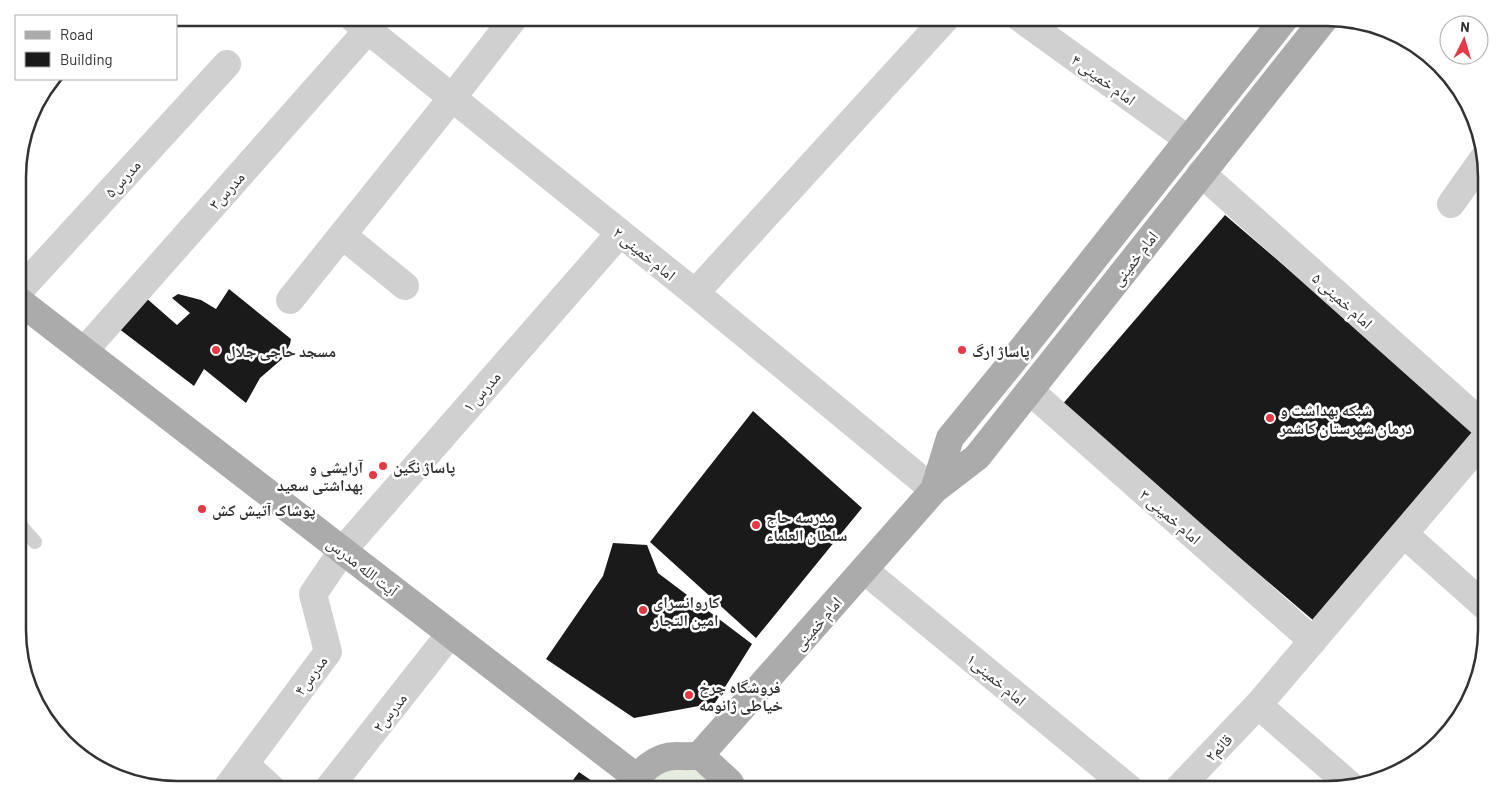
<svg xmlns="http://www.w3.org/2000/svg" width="1504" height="807" font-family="Barlow,'Noto Naskh Arabic',sans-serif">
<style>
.green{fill:#e6ecdf}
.building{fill:#1a1a1a}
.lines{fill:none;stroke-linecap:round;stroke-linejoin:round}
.service{stroke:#d0d0d0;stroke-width:14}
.minor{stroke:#d0d0d0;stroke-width:28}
.primary{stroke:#ababab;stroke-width:28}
.poi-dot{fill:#e63946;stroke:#fff;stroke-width:2}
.labels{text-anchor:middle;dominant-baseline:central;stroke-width:5;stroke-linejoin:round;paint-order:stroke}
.street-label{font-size:16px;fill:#333;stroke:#fff}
.poi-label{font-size:16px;font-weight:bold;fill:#333;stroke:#fff;text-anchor:start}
.rim{fill:none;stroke:#333;stroke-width:2.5}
</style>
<rect width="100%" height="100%" fill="#fff"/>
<path class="green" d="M690 764 724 789H640L658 770Z"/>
<path class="building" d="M1225 215 1478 431 1314 621 1061 406Z
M229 289 291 339 290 344 282 359 260 378 246 403 204 369 194 386 118 328 145 297 177 325 190 313 172 298 178 294 201 300 216 309Z
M753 411 862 508 756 638 650 542Z
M613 543 647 545 658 573 752 644 715 703 634 718 546 659 603 576Z
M579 772 592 781 591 789H568L571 786 570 784Z"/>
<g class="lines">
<path class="service" d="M19 524 35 542"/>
<path class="minor" d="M353 18 695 293 934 490
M1020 18 1189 140
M1201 173 1486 427
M1451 204 1485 156
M342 235 405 286
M18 292 227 64
M695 293 946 18
M290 300 452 98 514 18
M84 351 368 30
M1030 391 1313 641
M1404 534 1486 607
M864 570 1130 789
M1258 705 1350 785
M245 764 272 789
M226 789 328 652 313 594 343 550 620 233
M328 789 450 634
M1178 789 1258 705 1486 437"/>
<path class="primary" d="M18 300 636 777
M934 490 950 438 1004 372 1285 18
M700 755 934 490 977 457 1325 18
M630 789C639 772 655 756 676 756 684 756 692 757 700 755L730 783 732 789"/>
</g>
<g class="poi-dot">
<circle cx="216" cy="350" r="5"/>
<circle cx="962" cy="350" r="5"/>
<circle cx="1270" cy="418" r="5"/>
<circle cx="383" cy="466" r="5"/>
<circle cx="373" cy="475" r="5"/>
<circle cx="202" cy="509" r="5"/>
<circle cx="756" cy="525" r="5"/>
<circle cx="643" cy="610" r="5"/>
<circle cx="689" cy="695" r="5"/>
</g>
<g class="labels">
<g class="street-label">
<text transform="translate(1104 79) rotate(36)">امام خمینی ۴</text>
<text transform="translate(122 178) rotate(-48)">مدرس۵</text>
<text transform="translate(226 190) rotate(-48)">مدرس۳</text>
<text transform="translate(645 253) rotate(39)">امام خمینی ۲</text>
<text transform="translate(1134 258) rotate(-52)">امام خمینی</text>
<text transform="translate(1343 300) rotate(42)">امام خمینی ۵</text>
<text transform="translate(481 391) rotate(-49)">مدرس ۱</text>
<text transform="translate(1171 516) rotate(41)">امام خمینی ۳</text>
<text transform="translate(363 566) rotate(38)">آیت الله مدرس</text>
<text transform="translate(817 623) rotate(-49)">امام خمینی</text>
<text transform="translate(310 675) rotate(-54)">مدرس۴</text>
<text transform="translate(997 679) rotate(40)">امام خمینی۱</text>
<text transform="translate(389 712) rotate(-52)">مدرس۲</text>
<text transform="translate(1218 747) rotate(-46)">قائم۲</text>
</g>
<g class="poi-label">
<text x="226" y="350">مسجد حاجی جلال</text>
<text x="972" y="350">پاساژ ارگ</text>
<text x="1280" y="409">شبکه بهداشت و<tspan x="1280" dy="18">درمان شهرستان کاشمر</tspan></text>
<text x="363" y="466" text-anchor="end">آرایشی و<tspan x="363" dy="18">بهداشتی سعید</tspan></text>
<text x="393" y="466">پاساژ نگین</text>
<text x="212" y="509">پوشاک آتیش کش</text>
<text x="766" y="516">مدرسه حاج<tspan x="766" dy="18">سلطان العلماء</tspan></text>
<text x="653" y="601">کاروانسرای<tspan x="653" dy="18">امین التجار</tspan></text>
<text x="699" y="686">فروشگاه چرخ<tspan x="699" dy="18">خیاطی ژانومه</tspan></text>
</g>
</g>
<path d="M0 0H1504V807H0ZM177 26H1327A151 151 0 0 1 1478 177V630A151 151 0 0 1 1327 781H177A151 151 0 0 1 26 630V177A151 151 0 0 1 177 26Z" fill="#fff" fill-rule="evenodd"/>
<path class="rim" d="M177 26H1327A151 151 0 0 1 1478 177V630A151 151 0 0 1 1327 781H177A151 151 0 0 1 26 630V177A151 151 0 0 1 177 26Z"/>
<rect x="15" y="15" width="162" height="65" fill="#ffffff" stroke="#adadad"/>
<rect x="25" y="31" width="25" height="8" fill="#ababab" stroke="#adadad"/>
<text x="60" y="40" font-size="15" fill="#333333">Road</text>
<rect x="25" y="52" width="25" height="15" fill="#1a1a1a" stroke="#adadad"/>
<text x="60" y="65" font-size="15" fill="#333333">Building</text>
<g transform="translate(1464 40) rotate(5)"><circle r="24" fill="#ffffff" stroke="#adadad"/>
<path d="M0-4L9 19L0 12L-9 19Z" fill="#e63946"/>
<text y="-8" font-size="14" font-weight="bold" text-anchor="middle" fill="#333333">N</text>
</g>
</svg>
